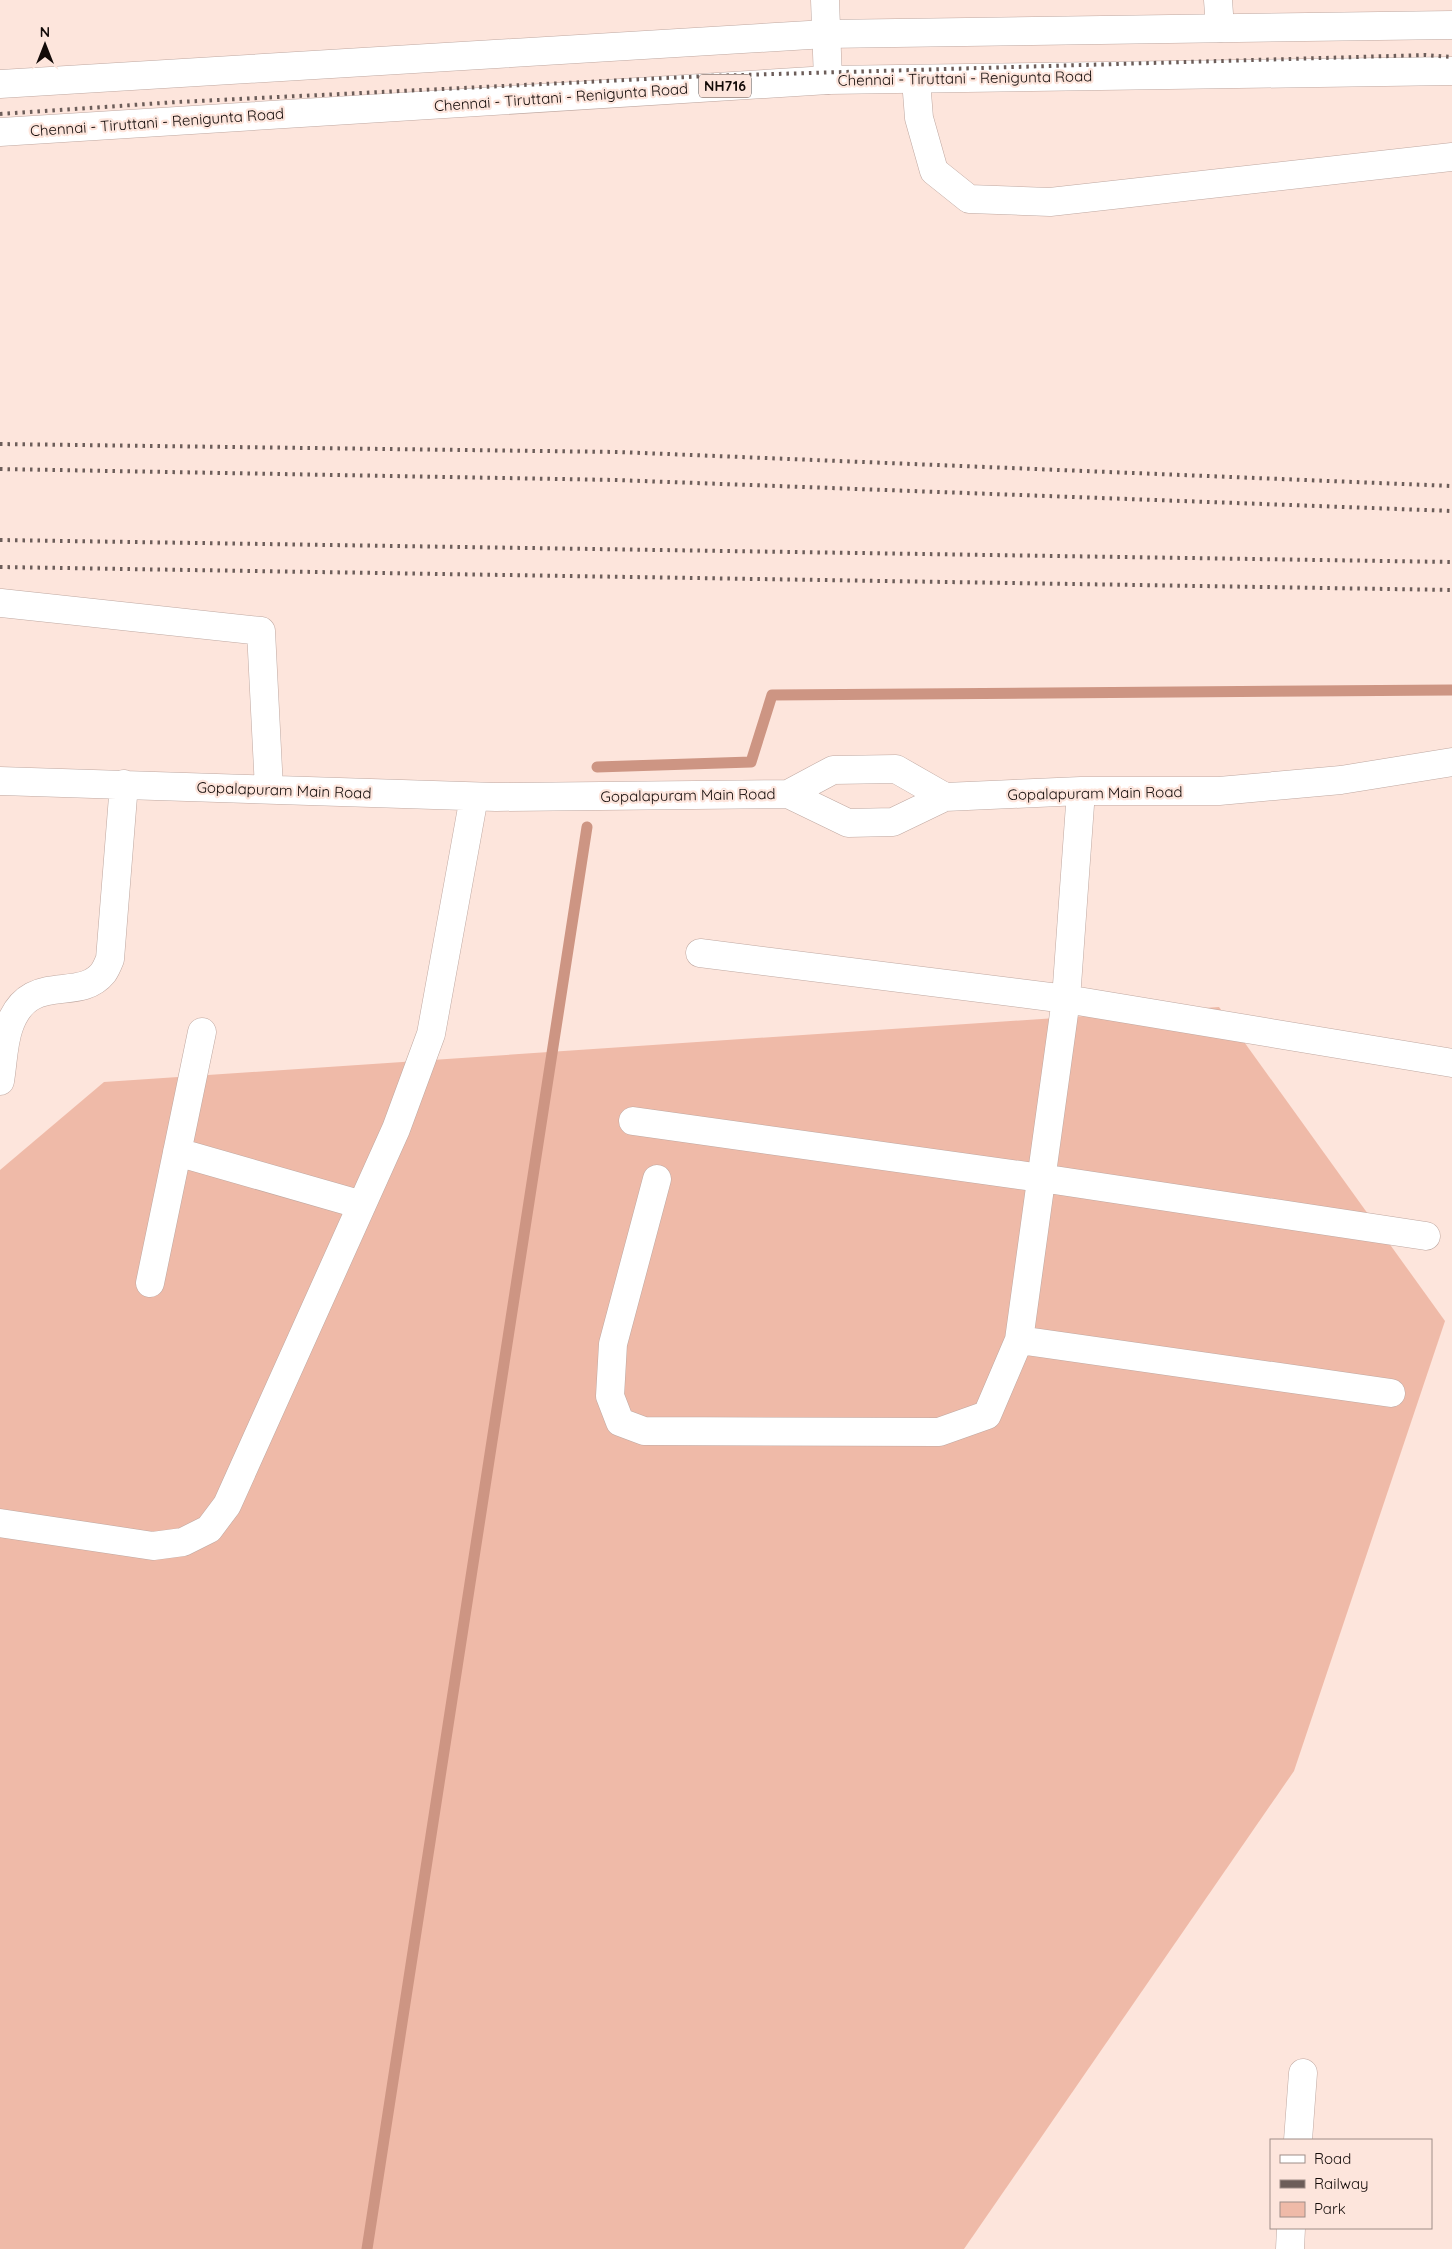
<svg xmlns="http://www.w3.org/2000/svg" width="1452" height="2249" font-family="Quicksand,sans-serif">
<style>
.green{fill:#efbaa8}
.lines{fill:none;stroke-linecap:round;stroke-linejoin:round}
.stream{stroke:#cd9583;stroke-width:11}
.minor-casing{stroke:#bfa8a1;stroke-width:29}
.highway-casing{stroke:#bfa8a1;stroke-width:29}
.minor{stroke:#fff;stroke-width:28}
.highway{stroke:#fff;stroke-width:28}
.rail{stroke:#6c5d59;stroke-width:4;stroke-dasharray:2.5 5;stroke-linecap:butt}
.labels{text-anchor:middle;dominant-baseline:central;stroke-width:4.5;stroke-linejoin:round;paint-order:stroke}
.shield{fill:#fde5dc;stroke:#594c48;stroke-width:1}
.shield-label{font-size:14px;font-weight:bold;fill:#130b09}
.street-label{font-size:15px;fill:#130b09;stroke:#fde5dc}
</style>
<rect width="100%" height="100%" fill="#fde5dc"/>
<path class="green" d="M1219 1007 1445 1321 1294 1771 964 2249H0V1170L104 1082Z"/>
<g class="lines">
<path class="stream" d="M597 767 751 762 772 695 1452 690
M367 2249 587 827"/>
<g class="minor-casing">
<path id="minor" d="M825 0 828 80
M1218 0 1220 28
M916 80 919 118 934 171 969 199 1050 202 1452 157
M1 603 261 631 269 789
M0 781 496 797 788 794 833 770 896 769 945 797 1081 791H1219L1341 780 1452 762
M788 794 848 823 893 822 945 797
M700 953 1066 999 1452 1063
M0 1081C3 1064 3 1044 9 1027 29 969 78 1004 103 973 106 969 108 964 110 959L124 784
M633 1121 1041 1178 1426 1236
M177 1152 362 1205
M657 1179 613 1344 610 1396 620 1422 644 1431 939 1432 987 1415 1019 1340 1066 999 1081 791
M150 1283 202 1032
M1019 1340 1391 1393
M0 1523 153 1546 183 1542 209 1529 227 1505 396 1129 431 1034 474 797
M1298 2140 1303 2073
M1290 2249 1291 2228"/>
</g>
<g class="highway-casing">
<path id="highway" d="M0 84 826 34 1452 25
M0 132 828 80 1452 71"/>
</g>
<use href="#minor" class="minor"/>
<use href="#highway" class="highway"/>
<path class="rail" d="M0 114 177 102 707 76 1425 55 1452 57
M0 444 618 452 1452 486
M0 469 615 480 1452 511
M0 540 1452 562
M0 567 1452 590"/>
</g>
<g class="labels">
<rect class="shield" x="699" y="74.5" width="52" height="23" rx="4"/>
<g class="shield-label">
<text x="725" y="86">NH716</text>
</g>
<g class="street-label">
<text transform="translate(965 78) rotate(-1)">Chennai - Tiruttani - Renigunta Road</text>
<text transform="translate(561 97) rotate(-4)">Chennai - Tiruttani - Renigunta Road</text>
<text transform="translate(157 122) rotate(-4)">Chennai - Tiruttani - Renigunta Road</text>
<text transform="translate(284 790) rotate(2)">Gopalapuram Main Road</text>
<text transform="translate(1095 793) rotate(-1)">Gopalapuram Main Road</text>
<text transform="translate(688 795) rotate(-1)">Gopalapuram Main Road</text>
</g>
</g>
<rect x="1270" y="2139" width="162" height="90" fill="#fde5dc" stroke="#9f8e88"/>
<rect x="1280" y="2155" width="25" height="8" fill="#ffffff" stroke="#9f8e88"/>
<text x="1314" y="2164" font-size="15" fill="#130b09">Road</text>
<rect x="1280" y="2180" width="25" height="8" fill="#6c5d59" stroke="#9f8e88"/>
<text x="1314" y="2189" font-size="15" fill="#130b09">Railway</text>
<rect x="1280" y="2202" width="25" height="15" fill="#efbaa8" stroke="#9f8e88"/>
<text x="1314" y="2214" font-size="15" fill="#130b09">Park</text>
<g transform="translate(45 45)" stroke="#fde5dc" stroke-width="4" paint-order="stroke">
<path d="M0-4L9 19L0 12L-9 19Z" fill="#130b09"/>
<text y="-8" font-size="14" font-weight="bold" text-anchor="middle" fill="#130b09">N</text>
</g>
</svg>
